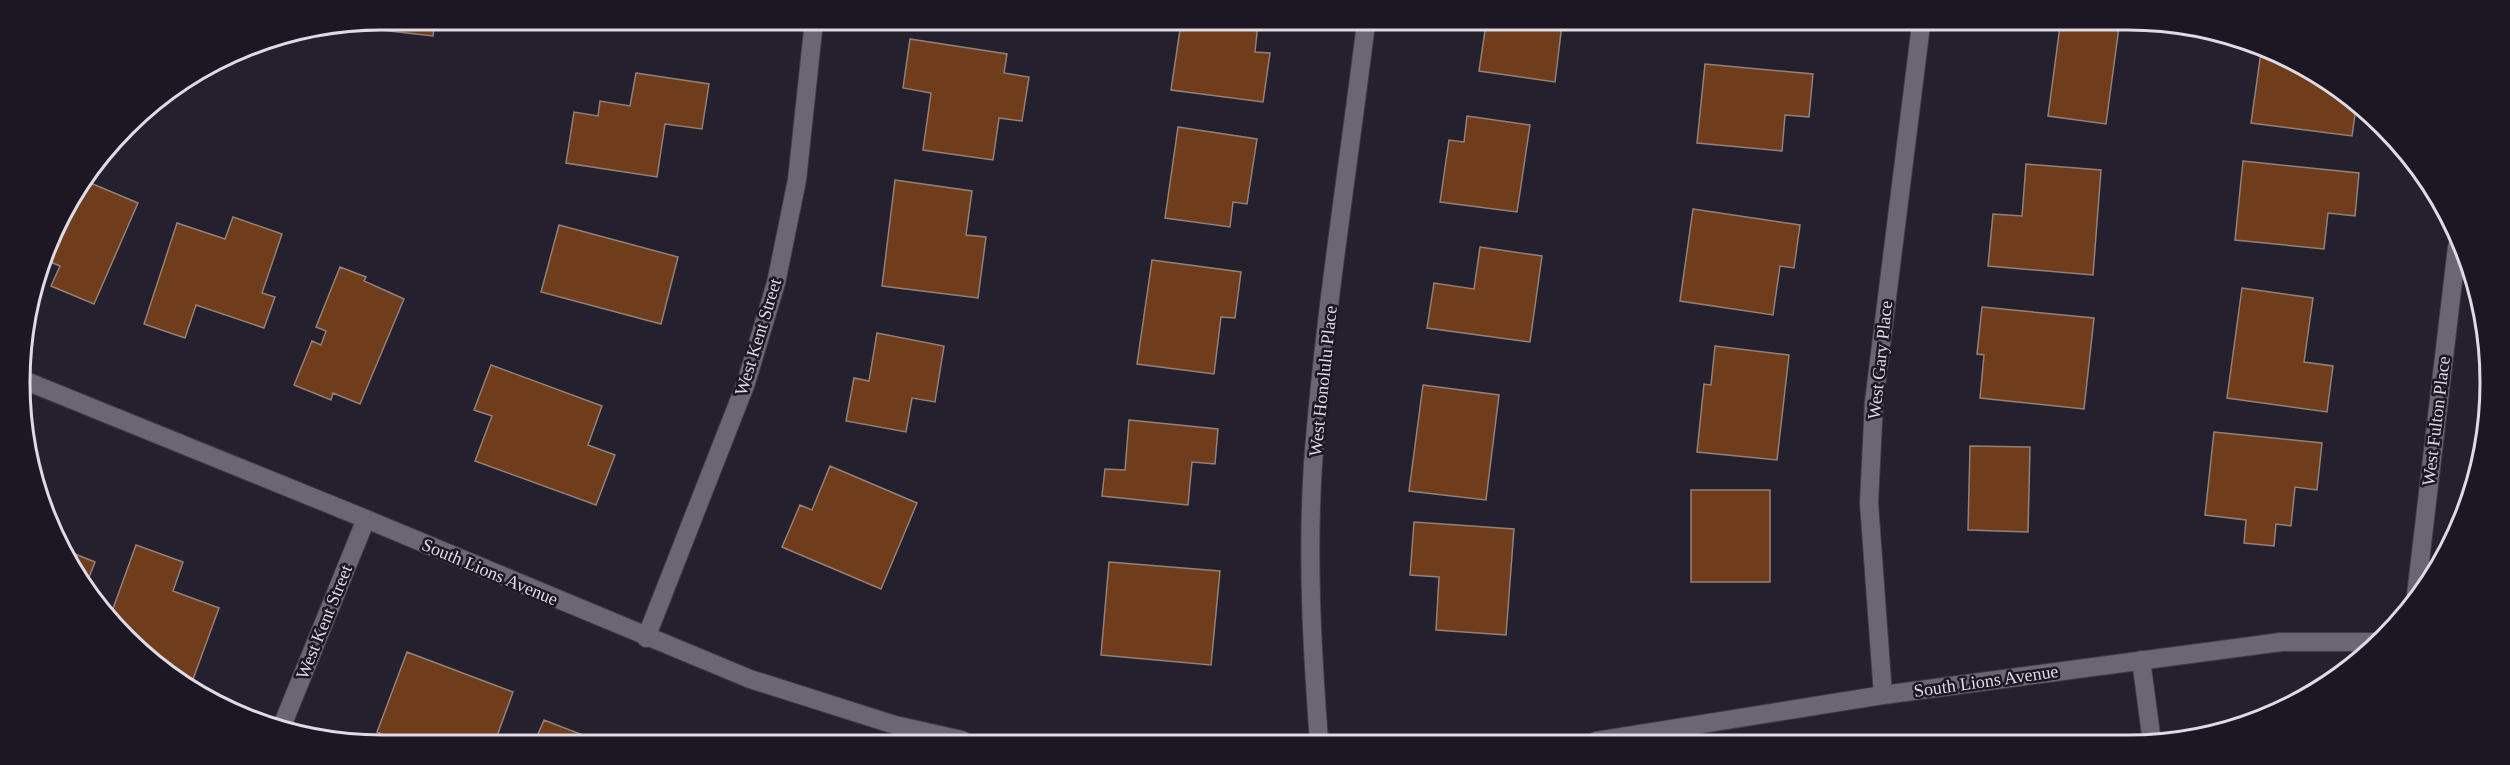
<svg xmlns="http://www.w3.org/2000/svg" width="2510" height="765" font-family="Georgia,serif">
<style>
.building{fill:#703d1c;stroke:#918178;stroke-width:1.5}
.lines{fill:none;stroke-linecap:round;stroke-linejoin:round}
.street-casing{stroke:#403c47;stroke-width:20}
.street{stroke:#6b6674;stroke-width:18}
.labels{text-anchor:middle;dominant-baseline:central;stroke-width:5;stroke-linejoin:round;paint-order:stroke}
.street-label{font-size:18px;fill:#dedbe4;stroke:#1c1723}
.rim{fill:none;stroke:#dedbe4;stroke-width:3}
</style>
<rect width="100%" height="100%" fill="#25202d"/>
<path class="building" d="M382 20H435L433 36 381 30Z
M1181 23H1258L1255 52 1270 53 1263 102 1171 90Z
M1486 24H1562L1555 82 1479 71Z
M2060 26 2119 27 2106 124 2048 116Z
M910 39 1007 54 1004 73 1029 77 1022 121 999 118 993 160 923 150 931 93 903 88Z
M2261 52 2329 81 2356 107 2352 136 2251 123Z
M1705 64 1813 74 1809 117 1785 115 1782 151 1697 143Z
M636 73 709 84 702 129 665 124 657 177 566 163 574 112 598 116 600 101 630 106Z
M1467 116 1530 125 1517 212 1440 202 1449 140 1464 142Z
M1178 127 1257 139 1247 204 1233 202 1230 227 1165 218Z
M2243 161 2359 173 2355 216 2328 213 2324 249 2235 240Z
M2026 164 2101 170 2093 275 1988 266 1993 214 2022 216Z
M895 180 972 191 966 235 986 237 978 298 882 286Z
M88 182 138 203 94 304 51 286 60 266 45 260 57 222Z
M1693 209 1800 225 1794 268 1780 266 1773 315 1680 301Z
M233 217 282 234 262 293 275 297 264 328 196 305 185 338 144 324 177 223 225 239Z
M559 225 678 257 661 324 541 292Z
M1480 247 1542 256 1530 342 1427 328 1434 283 1474 289Z
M1152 260 1241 272 1235 318 1221 317 1214 374 1137 364Z
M340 267 366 277 364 281 404 299 360 404 333 393 331 400 294 385 312 341 321 345 326 331 316 327Z
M2242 288 2313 298 2304 362 2333 366 2327 412 2227 398Z
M1982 307 2094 318 2084 409 1980 398 1984 355 1977 354Z
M877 333 944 346 935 402 912 398 906 432 846 421 854 378 869 381Z
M1715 346 1789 355 1777 460 1697 452 1704 384 1711 385Z
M491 365 602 406 588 445 615 455 596 505 475 461 492 416 474 410Z
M1423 385 1499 395 1486 500 1409 491Z
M1129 420 1218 429 1215 464 1192 462 1188 505 1102 496 1105 469 1125 470Z
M2214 432 2322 443 2317 490 2295 487 2291 526 2276 524 2274 546 2244 543 2246 520 2205 515Z
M1970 446 2030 447 2028 532 1968 530Z
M830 466 917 503 881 589 782 547 800 505 812 510Z
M1691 490H1770V582H1691Z
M1414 522 1514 529 1506 635 1436 630 1439 577 1410 575Z
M136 545 183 562 173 591 219 608 192 682 170 674 111 614Z
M65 550 95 562 85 588 81 584Z
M1109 562 1220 571 1211 665 1101 655Z
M407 652 513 692 496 739H395L377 732Z
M544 720 593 739H536Z"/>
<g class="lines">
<g class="street-casing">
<path id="street" d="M26 381 366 519 750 679 895 725 962 740
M2416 595 2457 247
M646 638 746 383 776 283 797 180 814 21
M2141 660 2152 742
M1883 695 1869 503 1874 402 1921 25
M282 726 366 519
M1319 741C1312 649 1307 556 1313 464 1324 317 1348 170 1366 23
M1596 741 1883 695 2281 642H2378"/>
</g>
<use href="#street" class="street"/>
</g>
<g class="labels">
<g class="street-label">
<text transform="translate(758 337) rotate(-73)">West Kent Street</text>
<text transform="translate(1880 360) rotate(-84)">West Gary Place</text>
<text transform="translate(1323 381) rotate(-84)">West Honolulu Place</text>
<text transform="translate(2436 421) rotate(-83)">West Fulton Place</text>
<text transform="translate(490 572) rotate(23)">South Lions Avenue</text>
<text transform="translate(324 622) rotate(-68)">West Kent Street</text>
<text transform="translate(1986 681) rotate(-8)">South Lions Avenue</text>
</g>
</g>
<path d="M0 0H2510V765H0ZM382 30H2128A352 352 0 0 1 2480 382V383A352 352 0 0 1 2128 735H382A352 352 0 0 1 30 383V382A352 352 0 0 1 382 30Z" fill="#1c1723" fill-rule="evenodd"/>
<path class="rim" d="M382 30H2128A352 352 0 0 1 2480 382V383A352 352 0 0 1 2128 735H382A352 352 0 0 1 30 383V382A352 352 0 0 1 382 30Z"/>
</svg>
